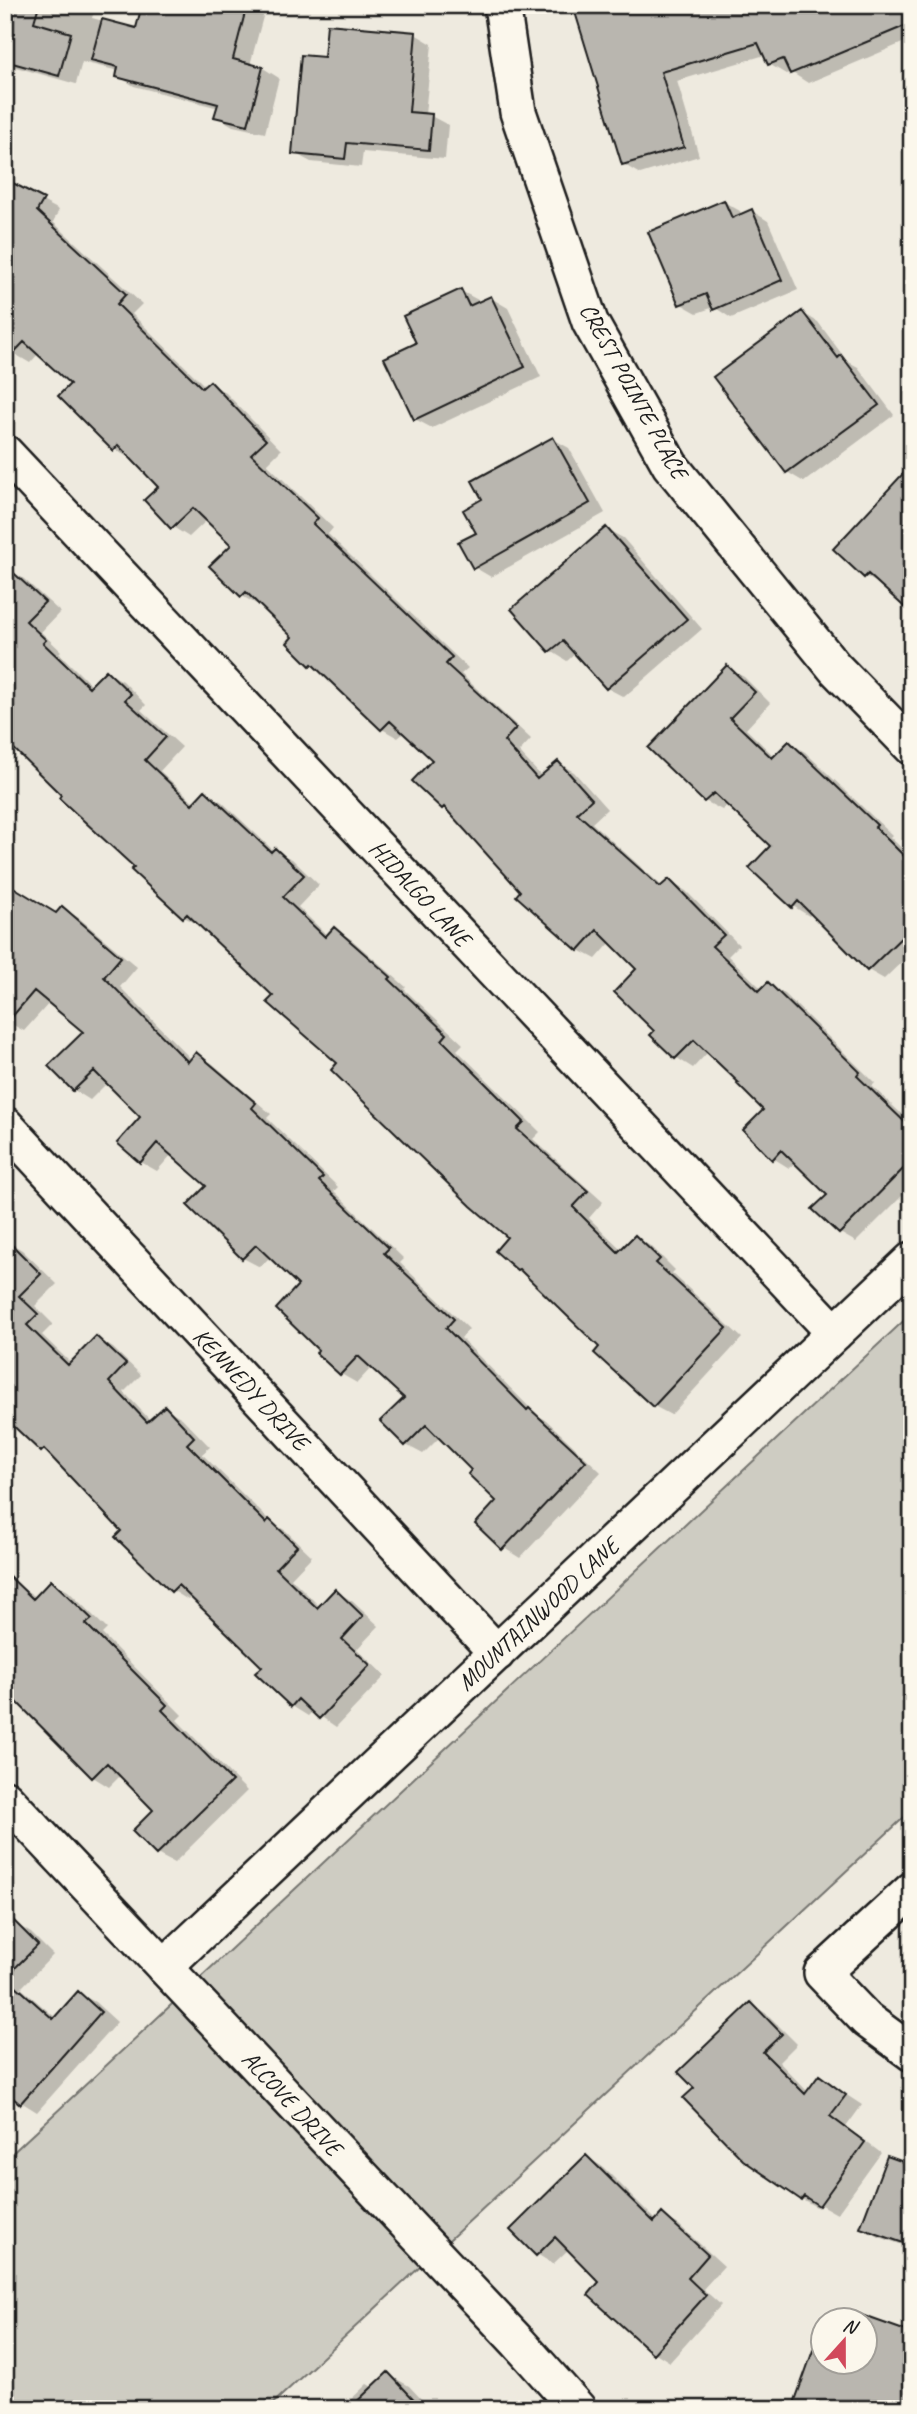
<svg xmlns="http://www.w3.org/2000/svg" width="917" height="2414" font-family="Caveat,sans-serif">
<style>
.green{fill:#ceccc2;stroke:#75746f;stroke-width:2}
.shadow{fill:#0003}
.building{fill:#b9b6af;stroke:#1c1c1c;stroke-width:2}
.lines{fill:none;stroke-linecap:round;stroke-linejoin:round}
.street-casing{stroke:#1c1c1c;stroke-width:40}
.street{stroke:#fbf7ec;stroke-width:35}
.labels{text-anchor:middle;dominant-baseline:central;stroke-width:7;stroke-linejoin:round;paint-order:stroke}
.street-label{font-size:24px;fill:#1c1c1c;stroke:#fbf7ec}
</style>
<rect width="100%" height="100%" fill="#eeeadf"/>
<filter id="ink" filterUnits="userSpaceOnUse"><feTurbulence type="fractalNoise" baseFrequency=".0143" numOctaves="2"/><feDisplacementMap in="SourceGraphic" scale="14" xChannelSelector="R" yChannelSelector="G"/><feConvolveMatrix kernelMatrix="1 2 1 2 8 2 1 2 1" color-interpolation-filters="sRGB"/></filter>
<g filter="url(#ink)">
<path class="green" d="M912 1313V1810L267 2409H5V2160Z"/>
<path class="shadow" d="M5 5H96L92 18 137 30 143 5H251L264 13 250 65 263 68 279 78 265 133 233 126 216 116 219 108 134 86 118 76 119 71 82 62 76 84 12 66 5 62Z
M606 5H912V39L808 83 791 72 786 74 769 64 765 55 677 81 699 156 640 174 623 164Z
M415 34 432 44 425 115 431 116 448 125 445 159 363 152 361 167 311 162 294 153 325 59Z
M5 181 59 210 53 222 142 304 132 314 206 387 210 383 226 393 281 450 267 464 333 528 328 534 468 668 461 674 531 739 519 752 542 777 558 763 574 772 607 809 592 823 663 887 669 881 686 891 739 945 728 956 763 990 768 985 785 994 875 1083 872 1086 912 1124V1186L856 1242 840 1233 829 1195 796 1162 789 1168 773 1158 765 1110 741 1083 708 1052 693 1068 677 1058 653 1035 656 1031 639 969 611 942 596 959 579 950 518 896 522 891 451 812 443 807 435 760 405 732 398 738 382 729 321 670 311 664 295 637 260 603 258 605 242 596 233 545 207 520 189 537 173 527 160 488 132 457 131 459 114 449 73 384 39 353 30 363 13 353Z
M912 196V211L907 208Z
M724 202 740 211 742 216 752 211 768 221 798 290 731 318 714 307 697 313 681 304Z
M461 291 478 300 479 304 491 298 508 308 541 377 432 428 415 419Z
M802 313 818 322 847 361 858 367 894 415 804 482 787 472 716 377Z
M553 439 569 448 605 513 491 577 474 567 485 500Z
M912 477 882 586 865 576Z
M606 529 623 538 702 629 624 697 607 688 576 653 567 661 551 651 514 609Z
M8 569 24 579 60 612 41 632 61 651 59 653 92 686 106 672 123 681 146 705 141 710 182 747 160 771 195 803 205 792 222 802 274 851 292 859 319 885 298 907 328 936 334 929 351 939 406 987 404 989 463 1044 457 1050 540 1132 533 1139 603 1202 589 1218 622 1250 635 1237 652 1247 675 1270 672 1273 742 1338 671 1415 654 1406 597 1353 602 1347 525 1273 518 1269 510 1237 275 996 201 926 184 917 64 795Z
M912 614V628L905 621Z
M727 668 744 677 770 703 746 729 775 757 789 743 805 752 892 835 890 837 912 858V952L884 979 868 970 812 913 809 916 793 906 772 846 728 804 722 810 705 801 650 748Z
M63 909 79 918 137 967 120 987 192 1060 197 1054 213 1064 271 1114 267 1118 338 1187 334 1191 404 1259 400 1263 469 1329 461 1338 537 1415 546 1420 601 1472 520 1558 504 1548 499 1501 474 1470 440 1437 423 1454 406 1445V1398L372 1367 357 1383 341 1374 320 1350 301 1285 271 1256 260 1267 243 1258 189 1205 209 1186 172 1154 157 1171 141 1162 142 1117 108 1082 90 1100 74 1090 86 1032 50 1002 24 1031 8 1022 57 915Z
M5 1240 22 1250 57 1284 35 1306 53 1324 42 1335 72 1364 97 1338 113 1348 141 1375 124 1392 151 1421 165 1408 182 1418 210 1447 202 1454 271 1522 286 1531 312 1556 291 1578 320 1607 335 1591 352 1601 379 1626 357 1649 385 1676 336 1727 313 1711 308 1716 292 1706 258 1673 264 1667 192 1596 188 1600 172 1590 123 1531 54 1458 42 1450Z
M52 1582 68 1591 107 1629 102 1634 182 1715 177 1720 247 1791 174 1863 157 1854 155 1810 121 1775 109 1787 93 1777 19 1702 5 1691V1594L15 1583 36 1597Z
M14 1923 31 1933 53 1955 21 1988 56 2018 78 1993 95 2002 117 2022 37 2112 21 2102 5 2088V1932Z
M751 2004 767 2014 797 2044 779 2062 808 2092 819 2077 862 2105 846 2127 881 2153 837 2214 821 2205 818 2208 802 2199 745 2158 696 2088Z
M586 2157 603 2167 657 2221 662 2215 679 2225 724 2266 703 2289 721 2305 670 2362 654 2352 602 2282 569 2249 553 2264 537 2254Z
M912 2167V2248L879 2237 863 2227Z
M851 2314 912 2337 800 2409 822 2330V2362H864V2320Z
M388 2374 409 2386 424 2402 436 2409H341L367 2384 374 2388Z"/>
<path class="building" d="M5 5H39L34 22 71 33 59 76 5 61Z
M142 5H247L233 59 263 67 248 125 214 117 218 104 116 77 118 67 91 60 102 19 136 28Z
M599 5H912V23L790 74 783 59 768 65 758 43 661 72 684 147 622 165 575 12Z
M327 24 416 32 409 112 432 114 429 150 347 143 345 159 292 154 301 55 324 57Z
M5 179 44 199 37 211 126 294 117 304 202 388 210 381 266 440 251 454 318 518 313 524 452 657 446 664 516 728 504 741 537 779 558 761 592 799 577 813 660 887 669 879 724 935 712 946 759 991 768 982 860 1072 857 1076 912 1129V1160L839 1234 812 1209 827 1195 781 1150 772 1160 743 1130 763 1110 737 1084 739 1083 694 1040 675 1059 650 1035 654 1031 614 992 636 969 597 930 578 951 516 896 520 891 444 807 442 809 412 781 432 760 390 721 381 730 312 664 310 666 287 643 292 637 246 592 241 597 209 566 231 545 193 508 171 529 144 500 158 487 118 445 113 451 58 396 70 384 24 342 5 362Z
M724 200 732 218 752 209 782 280 713 310 706 294 679 305 648 232Z
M461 289 469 306 491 296 525 367 414 420 384 358 416 343 403 316Z
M802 311 838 358 841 355 879 405 786 473 713 377Z
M553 437 590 503 473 569 458 542 476 533 463 510 482 499 472 481Z
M912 464V614L868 574 864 578 833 549Z
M606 527 687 619 606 689 563 641 549 652 511 609Z
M5 565 45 602 26 621 46 640 43 643 89 687 106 670 131 694 125 700 166 737 145 760 192 804 205 790 271 852 275 848 304 875 283 897 325 937 334 927 391 977 389 979 447 1034 442 1040 524 1122 517 1129 588 1191 573 1207 618 1252 635 1235 660 1259 656 1263 727 1328 653 1407 594 1353 599 1347 519 1269 517 1270 495 1251 507 1237 471 1206 331 1070 337 1063 267 1002 273 996 187 914 183 918 131 870 134 867 59 798 61 795 5 740Z
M727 665 755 692 730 718 772 758 789 741 877 825 875 827 912 864V927L867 971 798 901 792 908 749 868 770 846 714 793 704 802 648 748Z
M5 882 56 913 62 906 121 957 104 977 188 1062 196 1052 256 1103 252 1108 323 1177 319 1181 389 1248 384 1253 454 1319 446 1328 527 1410 529 1408 586 1461 502 1550 475 1524 496 1501 468 1474 471 1470 426 1425 405 1446 380 1421 404 1398 358 1356 340 1375 316 1353 318 1350 276 1309 298 1285 256 1245 242 1259 187 1205 206 1186 157 1143 140 1163 117 1143 140 1117 94 1071 73 1091 48 1066 83 1032 34 991 5 1025Z
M5 1238 41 1274 19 1296 38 1314 27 1325 68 1365 96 1336 126 1364 109 1382 147 1422 165 1406 194 1437 187 1444 266 1523 269 1519 297 1546 276 1568 317 1608 335 1589 363 1616 342 1639 370 1665 319 1719 298 1699 291 1707 255 1673 262 1667 178 1585 171 1592 115 1537 121 1531 44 1449 41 1452 5 1418Z
M5 1572 33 1599 51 1580 92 1619 86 1624 167 1705 162 1710 232 1781 156 1855 132 1831 153 1810 107 1763 92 1778 5 1690Z
M5 1912 38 1945 6 1977 53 2019 78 1991 101 2012 20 2104 5 2091Z
M751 2002 782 2034 763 2052 805 2094 819 2075 846 2095 830 2116 865 2142 819 2206 804 2196 801 2200 743 2160 683 2098 694 2088 678 2072Z
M586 2155 654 2222 662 2213 708 2255 688 2278 706 2295 653 2354 588 2295 599 2282 555 2237 536 2256 510 2230Z
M887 2156 912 2165V2246L860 2228Z
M850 2311 912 2333V2409H792L821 2328 822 2329V2362H864V2320H847Z
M388 2372 423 2409H349Z"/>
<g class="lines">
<g class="street-casing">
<path id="street" d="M502 5 518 112 590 322 670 465 835 668 912 747
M5 453 835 1333
M5 1125 497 1653
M5 1798 518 2342 578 2409
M912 1890 822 1973 867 2020 912 2053
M164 1967 912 1260"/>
</g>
<use href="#street" class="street"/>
</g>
</g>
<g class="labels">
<g class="street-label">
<text transform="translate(634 391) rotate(61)">CREST POINTE PLACE</text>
<text transform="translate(420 893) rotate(47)">HIDALGO LANE</text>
<text transform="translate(251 1389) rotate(47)">KENNEDY DRIVE</text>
<text transform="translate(538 1614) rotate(-43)">MOUNTAINWOOD LANE</text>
<text transform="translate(292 2103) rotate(47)">ALCOVE DRIVE</text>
</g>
</g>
<rect width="917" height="2414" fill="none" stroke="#fbf7ec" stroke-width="28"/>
<rect x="14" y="14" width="889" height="2386" fill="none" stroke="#1c1c1c" stroke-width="2.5" filter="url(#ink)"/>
<g transform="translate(844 2341) rotate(21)"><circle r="33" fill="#fbf7ec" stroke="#a29f99" stroke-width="2"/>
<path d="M0-5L12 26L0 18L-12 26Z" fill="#d1495b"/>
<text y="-10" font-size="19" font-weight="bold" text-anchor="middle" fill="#1c1c1c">N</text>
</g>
</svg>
